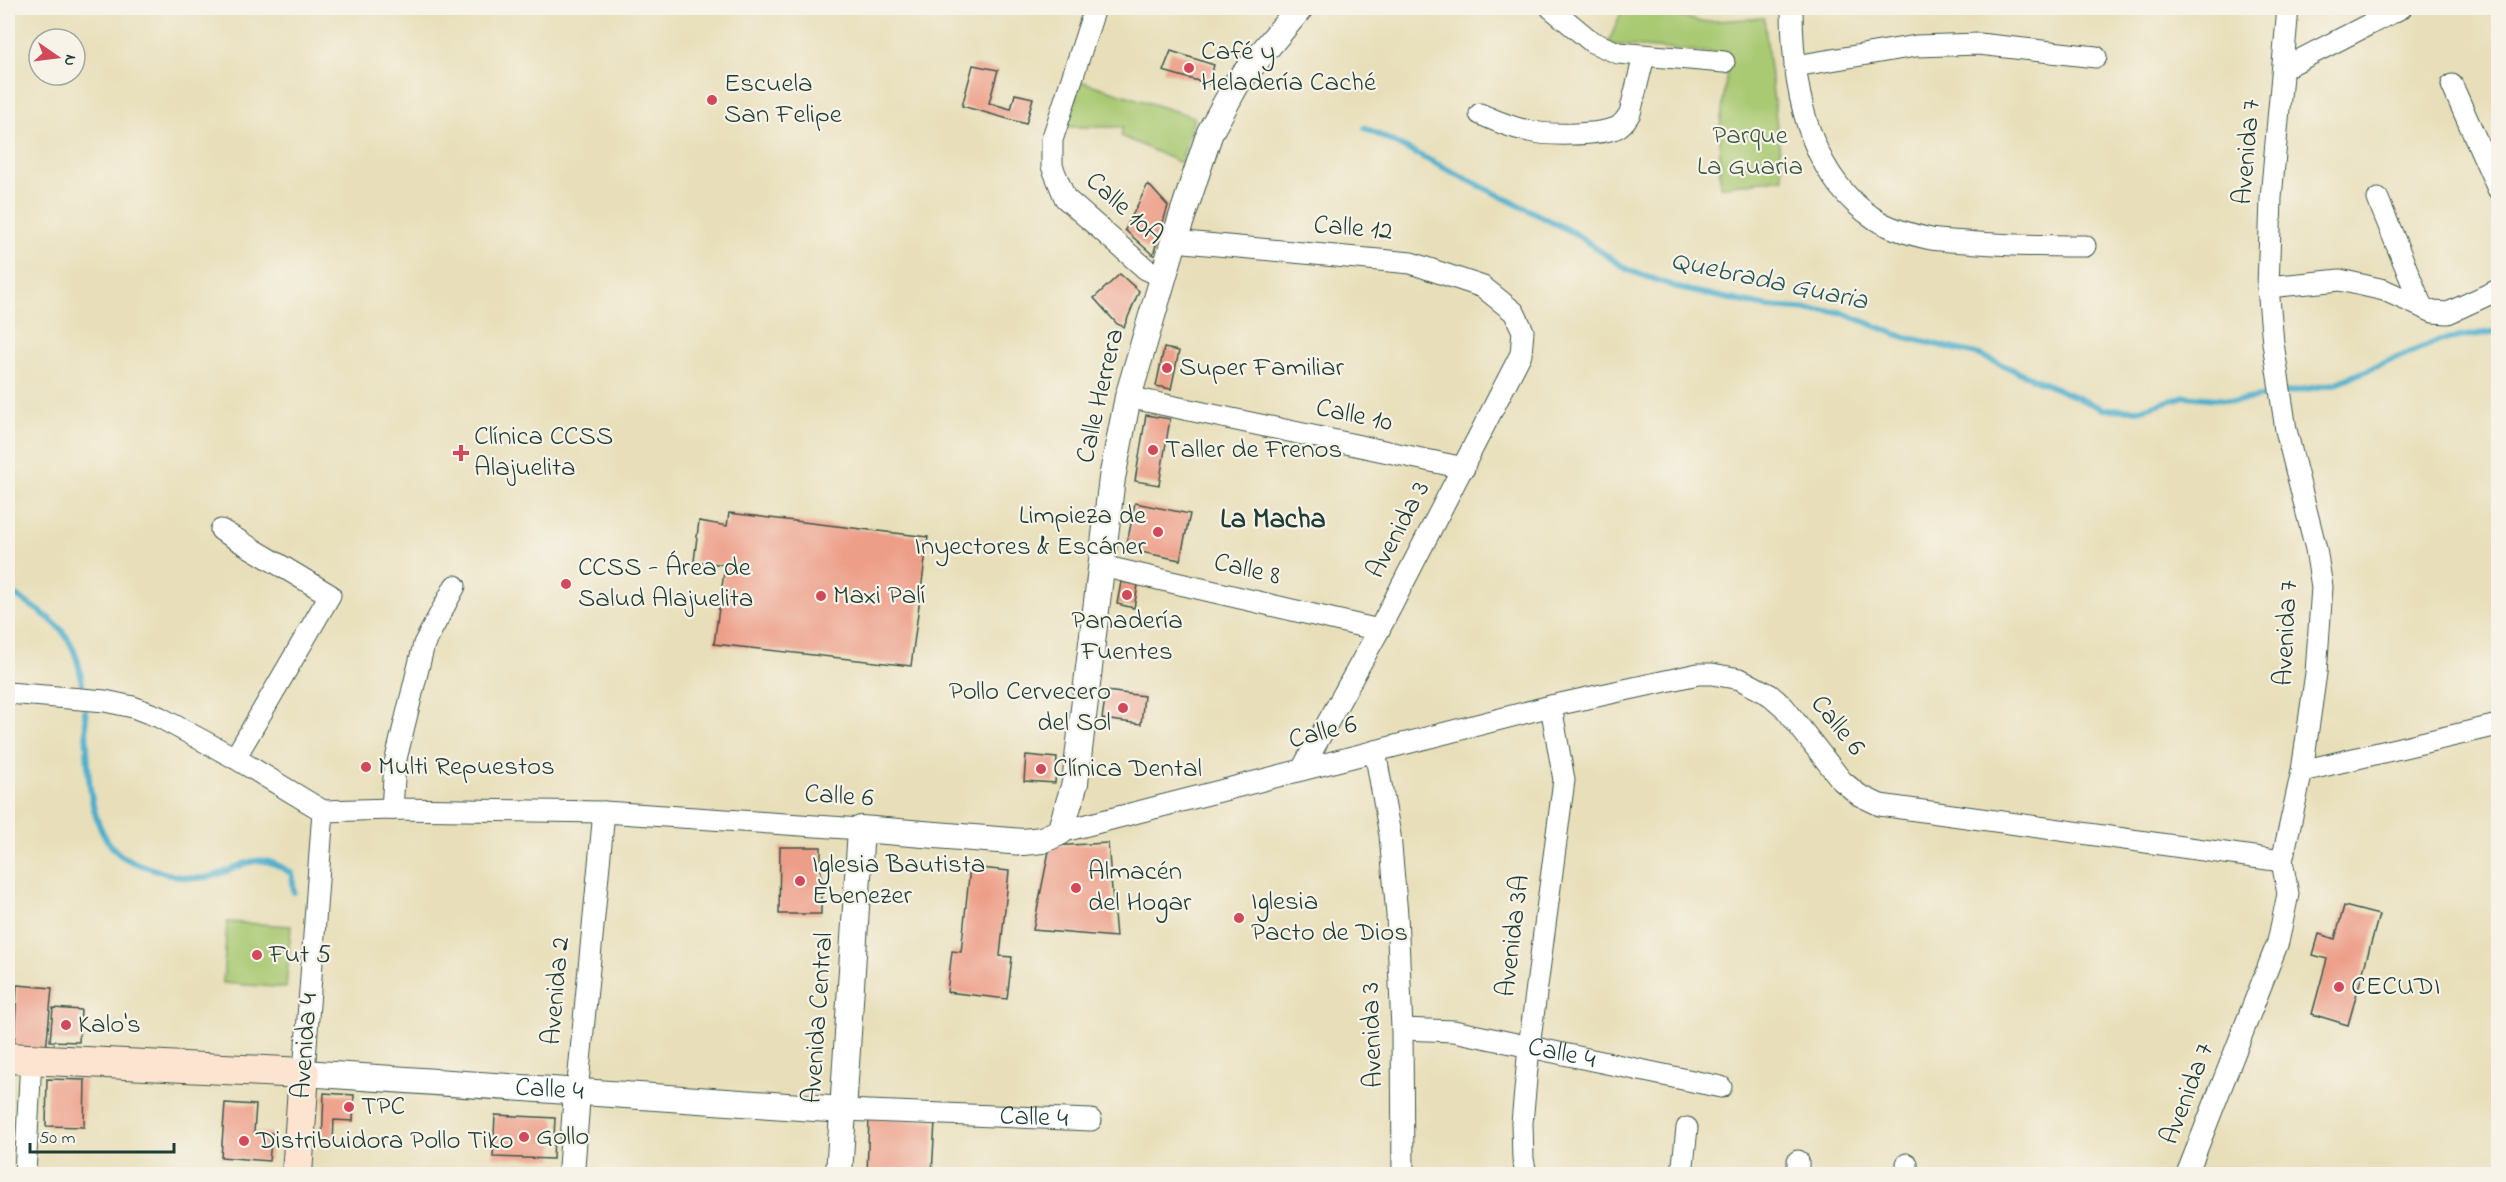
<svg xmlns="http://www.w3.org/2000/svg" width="2506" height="1182" font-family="'Indie Flower',sans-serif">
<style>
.green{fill:#a9c972;stroke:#648353;stroke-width:1.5}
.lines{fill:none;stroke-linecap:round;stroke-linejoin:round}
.stream{stroke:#4caecb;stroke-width:6}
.building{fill:#ed9e88}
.minor-casing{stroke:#3d5548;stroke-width:23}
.tertiary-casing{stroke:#3d5548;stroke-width:28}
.secondary-casing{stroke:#3d5548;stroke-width:32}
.minor{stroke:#fff;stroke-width:21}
.tertiary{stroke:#fff;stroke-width:26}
.secondary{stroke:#fde4d1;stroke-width:30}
.poi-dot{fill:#d1495b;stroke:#f7f3e8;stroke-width:2}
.labels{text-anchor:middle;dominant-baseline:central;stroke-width:4.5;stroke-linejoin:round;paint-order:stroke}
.poi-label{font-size:27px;fill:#1f3d34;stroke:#f7f3e8;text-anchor:start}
.park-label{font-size:27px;fill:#3b5940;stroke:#f7f3e8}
.street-label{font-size:27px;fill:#1f3d34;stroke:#f7f3e8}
.water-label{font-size:28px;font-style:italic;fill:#2a595a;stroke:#f7f3e8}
.neighbourhood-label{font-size:28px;font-weight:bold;fill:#1f3d34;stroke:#f7f3e8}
</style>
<rect width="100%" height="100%" fill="#f7f3e8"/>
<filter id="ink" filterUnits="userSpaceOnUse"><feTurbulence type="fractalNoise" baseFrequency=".0167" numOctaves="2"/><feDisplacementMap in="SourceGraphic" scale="12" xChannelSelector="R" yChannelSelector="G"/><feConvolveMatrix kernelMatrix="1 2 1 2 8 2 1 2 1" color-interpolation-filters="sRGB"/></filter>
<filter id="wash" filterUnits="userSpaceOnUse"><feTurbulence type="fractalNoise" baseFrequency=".008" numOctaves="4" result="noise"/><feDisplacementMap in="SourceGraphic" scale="24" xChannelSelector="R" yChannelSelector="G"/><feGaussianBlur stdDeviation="1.35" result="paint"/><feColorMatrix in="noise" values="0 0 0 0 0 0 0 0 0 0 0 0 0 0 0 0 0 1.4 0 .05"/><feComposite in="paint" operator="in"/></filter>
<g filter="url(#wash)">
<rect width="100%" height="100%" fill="#e8dfba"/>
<path class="green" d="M1623 8H1650L1701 22 1764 18 1783 178 1720 187V128L1729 54 1608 44Z
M1080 81 1194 117 1181 163 1121 136 1123 127H1067Z
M227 922 291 926 286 988 223 983Z"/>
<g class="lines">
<path class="stream" d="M1365 128 1574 233 1628 270 1682 289 1769 307 1840 312 1901 336 1980 355 2103 409 2139 410 2185 396 2237 401 2334 384 2440 340 2498 331
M8 591C50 618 76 629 82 684
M85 711C89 754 83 819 116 851 124 860 142 865 153 869 173 877 194 882 216 875 249 864 258 849 292 874L294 892"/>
</g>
<g id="blocks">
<path class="building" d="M1171 51 1214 65 1209 84 1163 71Z
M973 65 998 70 989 103 1011 109 1015 94 1033 98 1026 124 962 106Z
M1148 184 1168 206 1153 255 1125 230Z
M1120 274 1139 291 1124 327 1117 324 1094 298Z
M1164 348 1179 351 1171 389 1156 386Z
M1146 415 1170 419 1159 485 1135 481Z
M1135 503 1190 514 1180 560 1126 549Z
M729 513 928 537 911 666 714 644 725 565 694 561 699 521 727 526Z
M1121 582 1138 585 1134 608 1117 604Z
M1106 691 1144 696 1141 724 1102 719Z
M1026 755 1057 758 1055 783 1024 781Z
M1108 843 1116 937 1033 930 1050 846Z
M780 847H821V914H779Z
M970 867 1009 871 1000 956 1012 957 1007 999 947 992 952 951 961 952Z
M2344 906 2379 915 2348 1025 2312 1014 2327 959 2313 955 2319 934 2335 939Z
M17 985 52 988 46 1051 14 1050Z
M53 1008 81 1010 79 1042 50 1041Z
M47 1079 85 1080 84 1127 46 1126Z
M324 1093 354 1095 353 1121 334 1120 333 1143 322 1142Z
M225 1103 256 1105 254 1132 272 1133 269 1161 221 1157Z
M495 1115 555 1118 553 1159 493 1157Z
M869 1118 935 1121 932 1174H867Z"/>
</g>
</g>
<g filter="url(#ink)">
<use href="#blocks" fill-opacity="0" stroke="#3d5548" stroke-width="1.5"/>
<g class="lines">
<g class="minor-casing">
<g id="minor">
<path d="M1095 8 1052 140V166L1065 198 1146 269 1163 277"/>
<path d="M1551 8 1592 42 1618 53 1724 62"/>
<path d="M1792 8C1792 83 1806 174 1875 219 1890 229 1913 235 1931 239 1942 241 1955 241 1967 242 2006 246 2045 246 2085 246"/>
<path d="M1795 66 1916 46 1979 44 2096 57"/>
<path d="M2284 68 2401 8"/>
<path d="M2452 85 2498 189"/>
<path d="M1480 114C1496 121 1512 128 1529 131 1548 136 1594 135 1613 129 1621 127 1626 120 1630 113L1644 56"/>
<path d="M2378 199 2422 307"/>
<path d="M1174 241 1411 263 1483 287 1514 312 1523 331 1521 354 1379 630 1302 769"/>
<path d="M2268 287 2340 280 2384 290 2433 312 2448 313 2498 290"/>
<path d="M1128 397 1464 468"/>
<path d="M221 530 330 595 235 758"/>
<path d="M1102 566 1379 630"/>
<path d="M8 693 105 701 133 707 159 717 235 758 323 811"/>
<path d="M1375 751 1390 835 1397 915 1402 1029 1403 1174"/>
<path d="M2302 771 2498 725"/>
<path d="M392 809 395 763 424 644 455 586"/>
<path d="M323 811 392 809 604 812 861 829"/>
<path d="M1060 832 1551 706 1698 674H1712L1740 679 1770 695 1784 707 1842 781 1859 795 1880 805 2282 861"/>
<path id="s1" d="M1402 1029 1454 1031 1721 1087"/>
<path d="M304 1073 323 811"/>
<path d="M577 1093 604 812"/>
<path id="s2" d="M844 1110 1091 1120"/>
<path d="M25 1174 31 1059"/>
<path d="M1526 1174 1523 1159 1522 1123 1529 1047 1564 780 1551 706"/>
<path d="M1682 1174 1687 1128"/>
<path d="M1798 1174V1161"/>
<path d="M1907 1174V1164"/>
<path d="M2187 1174 2278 942 2288 894 2282 861 2302 771 2316 673 2322 587 2316 549 2286 430 2273 343 2268 287 2271 198 2288 8"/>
</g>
</g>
<g class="tertiary-casing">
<g id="tertiary">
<path id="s3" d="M304 1073 844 1110"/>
<path d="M571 1174 577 1093"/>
<path d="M839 1174 861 829 1023 842 1042 840 1060 832 1075 783 1112 478 1128 397 1174 241 1210 132 1237 83 1300 8"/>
</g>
</g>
<g class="secondary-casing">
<path id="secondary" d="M8 1058 304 1073 297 1174"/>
</g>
<use href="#minor" class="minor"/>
<use href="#tertiary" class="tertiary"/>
<use href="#secondary" class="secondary"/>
</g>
</g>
<g class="poi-dot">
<circle cx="1189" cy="68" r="6"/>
<circle cx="712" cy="100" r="6"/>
<circle cx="1167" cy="368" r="6"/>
<circle cx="1153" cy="450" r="6"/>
<path d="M458 444h6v6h6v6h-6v6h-6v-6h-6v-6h6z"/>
<circle cx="1158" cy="532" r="6"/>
<circle cx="566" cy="584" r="6"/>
<circle cx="1127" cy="595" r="6"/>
<circle cx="821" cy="596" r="6"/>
<circle cx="1123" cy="708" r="6"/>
<circle cx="366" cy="767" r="6"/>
<circle cx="1041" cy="769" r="6"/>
<circle cx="800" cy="881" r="6"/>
<circle cx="1076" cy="888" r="6"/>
<circle cx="1239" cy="918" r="6"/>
<circle cx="257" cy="955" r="6"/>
<circle cx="2339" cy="987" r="6"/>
<circle cx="66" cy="1025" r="6"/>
<circle cx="349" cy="1107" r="6"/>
<circle cx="524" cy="1137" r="6"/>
<circle cx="244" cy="1141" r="6"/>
</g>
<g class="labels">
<g class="poi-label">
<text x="1201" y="52">Café y<tspan x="1201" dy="31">Heladería Caché</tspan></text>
<text x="724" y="84">Escuela<tspan x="724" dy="31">San Felipe</tspan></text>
<text x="1179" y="368">Super Familiar</text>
<text x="474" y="437">Clínica CCSS<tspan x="474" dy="31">Alajuelita</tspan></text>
<text x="1165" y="450">Taller de Frenos</text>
<text x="1146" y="516" text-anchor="end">Limpieza de<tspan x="1146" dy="31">Inyectores &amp; Escáner</tspan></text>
<text x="578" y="568">CCSS - Área de<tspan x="578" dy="31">Salud Alajuelita</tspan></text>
<text x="833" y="596">Maxi Palí</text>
<text x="1127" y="621" text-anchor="middle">Panadería<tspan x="1127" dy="31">Fuentes</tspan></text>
<text x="1111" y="692" text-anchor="end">Pollo Cervecero<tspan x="1111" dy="31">del Sol</tspan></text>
<text x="378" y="767">Multi Repuestos</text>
<text x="1053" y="769">Clínica Dental</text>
<text x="812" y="865">Iglesia Bautista<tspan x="812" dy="31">Ebenezer</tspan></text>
<text x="1088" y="872">Almacén<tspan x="1088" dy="31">del Hogar</tspan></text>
<text x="1251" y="902">Iglesia<tspan x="1251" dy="31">Pacto de Dios</tspan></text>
<text x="269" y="955">Fut 5</text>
<text x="2351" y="987">CECUDI</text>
<text x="78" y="1025">Kalo's</text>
<text x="361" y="1107">TPC</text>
<text x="536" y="1137">Gollo</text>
<text x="256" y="1141">Distribuidora Pollo Tiko</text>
</g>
<g class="park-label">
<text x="1750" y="136">Parque<tspan x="1750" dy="31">La Guaria</tspan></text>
</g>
<g class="street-label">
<text transform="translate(2248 152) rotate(-85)">Avenida 7</text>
<text transform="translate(1124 209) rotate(42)">Calle 10A</text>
<text transform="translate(1353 229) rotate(5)">Calle 12</text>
<text transform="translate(1101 396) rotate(-77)">Calle Herrera</text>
<text transform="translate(1354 416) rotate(12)">Calle 10</text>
<text transform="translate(1399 530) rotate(-62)">Avenida 3</text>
<text transform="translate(1247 570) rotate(13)">Calle 8</text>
<text transform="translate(2287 633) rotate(-87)">Avenida 7</text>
<text transform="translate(1837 726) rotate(51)">Calle 6</text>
<text transform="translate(1323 733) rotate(-14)">Calle 6</text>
<text transform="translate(839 797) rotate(4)">Calle 6</text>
<text transform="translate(1514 936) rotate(-83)">Avenida 3A</text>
<text transform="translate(557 991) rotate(-85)">Avenida 2</text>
<text transform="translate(819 1018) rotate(-86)">Avenida Central</text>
<text transform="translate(1373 1035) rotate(-92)">Avenida 3</text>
<text transform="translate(306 1046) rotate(-86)">Avenida 4</text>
<text stroke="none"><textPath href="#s1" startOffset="162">Calle 4</textPath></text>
<text stroke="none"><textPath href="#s3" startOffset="246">Calle 4</textPath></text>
<text transform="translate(2188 1094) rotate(-69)">Avenida 7</text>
<text stroke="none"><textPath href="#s2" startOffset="190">Calle 4</textPath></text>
</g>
<g class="water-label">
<text transform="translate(1769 282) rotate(12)">Quebrada Guaria</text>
</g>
<g class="neighbourhood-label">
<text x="1273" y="520">La Macha</text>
</g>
</g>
<rect width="2506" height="1182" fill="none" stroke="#f7f3e8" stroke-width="30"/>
<g transform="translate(57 57) rotate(104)"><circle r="28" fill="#f7f3e8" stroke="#a1aaa0" stroke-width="1.5"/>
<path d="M0-4.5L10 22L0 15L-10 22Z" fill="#d1495b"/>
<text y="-9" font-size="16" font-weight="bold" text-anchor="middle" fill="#1f3d34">N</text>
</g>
<path d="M30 1143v9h144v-9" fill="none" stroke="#1f3d34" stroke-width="3"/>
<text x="39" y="1143" font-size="18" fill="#1f3d34" stroke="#f7f3e8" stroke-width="4.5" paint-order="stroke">50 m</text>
</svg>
